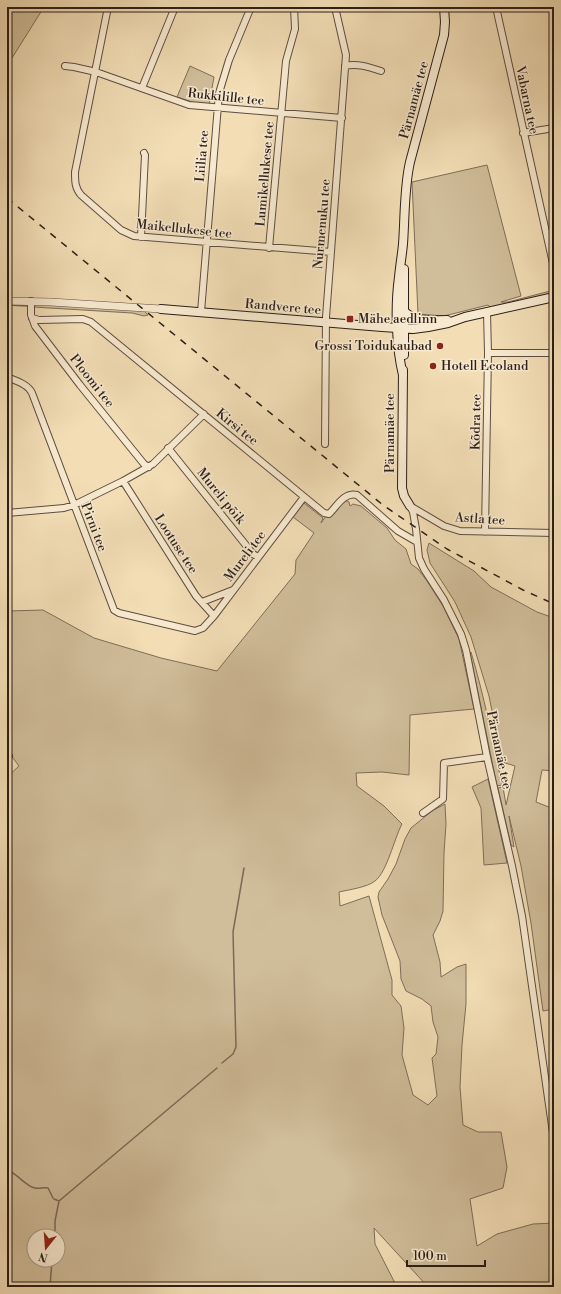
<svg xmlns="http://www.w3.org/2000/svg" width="561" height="1294" font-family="'Libre Bodoni',serif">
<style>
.green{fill:#d0bd9a;stroke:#7e6e5a;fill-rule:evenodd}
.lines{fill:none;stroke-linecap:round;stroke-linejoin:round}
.stream{stroke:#7b6a57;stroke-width:1.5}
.minor-casing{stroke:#5e4e40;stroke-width:8}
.tertiary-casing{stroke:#5e4e40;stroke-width:8}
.secondary-casing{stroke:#2c1f19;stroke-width:10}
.minor{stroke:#f7e9cf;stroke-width:6}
.tertiary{stroke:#f7e9cf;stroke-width:7}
.secondary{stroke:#f7e9cf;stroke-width:8}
.rail{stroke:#2c1f19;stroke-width:1.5;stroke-dasharray:7 7;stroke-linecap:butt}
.poi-dot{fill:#8f2418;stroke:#f7e9cf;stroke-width:1.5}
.labels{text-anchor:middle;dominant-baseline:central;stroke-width:3;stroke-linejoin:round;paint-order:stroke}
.street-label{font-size:13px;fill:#2c1f19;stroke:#f7e9cf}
.poi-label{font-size:13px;fill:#2c1f19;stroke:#f7e9cf;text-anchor:start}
</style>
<rect width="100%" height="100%" fill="#f2ddb5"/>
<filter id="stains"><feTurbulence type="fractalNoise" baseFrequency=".005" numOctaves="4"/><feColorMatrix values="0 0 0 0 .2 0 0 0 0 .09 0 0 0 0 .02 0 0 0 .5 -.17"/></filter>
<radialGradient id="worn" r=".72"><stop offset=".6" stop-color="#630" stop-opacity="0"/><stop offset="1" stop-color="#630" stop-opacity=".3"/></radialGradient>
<path class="green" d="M7 7H44L7 66Z
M190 66 214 77 209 105 198 104 177 97Z
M487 165 521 296 501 302H508L554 290V294L490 307 488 305 444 316 418 314 412 182Z
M34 304 143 310 148 315 144 316 132 313 33 307Z
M345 500 349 502 350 506 353 504 361 506 387 528 395 540 406 549 411 564 418 569 427 581 443 606 459 639 474 709 410 715 409 775 382 772 356 773 357 786 384 806 402 824C394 839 387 872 375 881 368 887 348 890 339 892L340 906 369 896 392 980V995L401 1006 404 1028 402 1055 413 1095 428 1105 437 1096 432 1058 436 1054 438 1037 433 1022 431 1006 422 999 406 991 401 979 400 961 382 915 378 897 379 892 388 879 396 864 405 839 411 828 432 811 445 804 446 824 444 853 443 911 440 921 433 935 440 962 441 977 457 967 466 964V1004L462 1045 460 1087 463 1125 478 1132H501L507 1167 503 1188 470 1199 477 1246 497 1234 533 1224 554 1223V1287H428L374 1228 375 1244 397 1287H7V777L19 766 7 750V611L43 610 94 638 161 658 217 671 295 574 296 560 314 533 293 517 304 503 323 518 321 523 326 516ZM34 1236H58V1260H34Z
M429 543 474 571 491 587 537 612 554 618V771L542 770 536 802 554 809V1009L543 1011 531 923 521 866 509 816 514 847 511 845 498 788 503 787 506 805 515 766 502 762 489 696 471 637 455 602 430 563 427 550Z
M471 652C484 696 493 740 502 785L497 786 470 653Z
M488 779 507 863 484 865 481 808 472 787Z"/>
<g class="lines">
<path class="stream" d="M7 305 27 306
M222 1063 233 1054 236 1047 233 932 244 868
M7 1170C16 1172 26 1187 35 1188 39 1189 44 1187 48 1188L53 1198
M54 1199 59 1201 55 1221V1236
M59 1201 217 1068
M50 1287 52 1260"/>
<g class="minor-casing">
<path id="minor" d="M108 7 75 172C75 182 75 188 81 195L121 230 134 236 331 252
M496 7 554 268
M65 66 74 67 96 72 189 105 342 118
M345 66C357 63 369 67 381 71
M142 88 175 7
M523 133 554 128
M141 237 145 155 144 153
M269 248 286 61 295 29 294 7
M31 301V315L35 326 80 385 144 464 149 467
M201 312 219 93 229 60 251 7
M32 318 39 320 83 319 91 322 324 513 329 514C337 506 344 492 357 495L398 531 417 542
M488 353H554
M7 377C16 381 28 384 32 393L114 610 119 613 195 631 203 628 214 616 304 497
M325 444 326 317 346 55 335 7
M168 448 253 554 258 557
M123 481 196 596 214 616
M410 506 413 512 416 529 419 558 424 569 444 600 461 634 466 650 487 757 512 866 522 916 554 1140
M410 506 444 526 460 531 554 533
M7 513 64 508 74 505 123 481 153 464 204 414
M485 532 488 353 487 312
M553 588 554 540
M202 602 233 590
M7 754 9 756
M423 813 443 799 444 763 487 757"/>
</g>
<g class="tertiary-casing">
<path id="tertiary" d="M7 301 51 302 161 309"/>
</g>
<g class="secondary-casing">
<path id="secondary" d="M404 269V355
M161 309 382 327 413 329 428 327 448 323 465 317 554 297
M404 311C415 323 431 320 447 320
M403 370 402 488 404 496 410 506
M403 375C396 347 395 306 399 277 400 266 402 255 403 244 405 217 404 188 410 162L444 35 445 22 444 7"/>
</g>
<use href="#minor" class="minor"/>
<use href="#tertiary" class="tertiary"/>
<use href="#secondary" class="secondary"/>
<path class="rail" d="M7 198 383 505 447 549 523 590 554 604"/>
</g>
<g class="poi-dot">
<rect x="346" y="315" width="8" height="8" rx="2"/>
<circle cx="440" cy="346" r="4"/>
<circle cx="433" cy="366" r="4"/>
</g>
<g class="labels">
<g class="street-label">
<text transform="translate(226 97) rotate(6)">Rukkilille tee</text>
<text transform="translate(414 100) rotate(-75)">Pärnamäe tee</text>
<text transform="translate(527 100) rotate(78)">Vabarna tee</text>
<text transform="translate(202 156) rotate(-85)">Liilia tee</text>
<text transform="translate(265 174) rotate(-85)">Lumikellukese tee</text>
<text transform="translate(322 224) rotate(-85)">Nurmenuku tee</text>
<text transform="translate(184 229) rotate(6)">Maikellukese tee</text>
<text transform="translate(283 307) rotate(5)">Randvere tee</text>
<text transform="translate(92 381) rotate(52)">Ploomi tee</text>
<text transform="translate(476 422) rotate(-89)">Kõdra tee</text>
<text transform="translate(237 427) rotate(39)">Kirsi tee</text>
<text transform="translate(390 433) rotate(-90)">Pärnamäe tee</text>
<text transform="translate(221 496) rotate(51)">Mureli põik</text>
<text transform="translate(480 519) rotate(4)">Astla tee</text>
<text transform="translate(94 527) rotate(69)">Pirni tee</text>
<text transform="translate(176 544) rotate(57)">Lootuse tee</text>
<text transform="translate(245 556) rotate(-53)">Mureli tee</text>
<text transform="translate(499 750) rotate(78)">Pärnamäe tee</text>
</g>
<g class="poi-label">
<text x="358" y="319">Mähe aedlinn</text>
<text x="432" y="346" text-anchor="end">Grossi Toidukaubad</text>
<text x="441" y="366">Hotell Ecoland</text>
</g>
</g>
<rect width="561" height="1294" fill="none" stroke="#f2ddb5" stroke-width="24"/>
<rect x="8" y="8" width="545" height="1278" fill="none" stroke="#2c1f19" stroke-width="2"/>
<rect x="12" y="12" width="537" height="1270" fill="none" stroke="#2c1f19"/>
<g transform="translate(46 1248) rotate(197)"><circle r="19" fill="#f7e9cf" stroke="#a69886"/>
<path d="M0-3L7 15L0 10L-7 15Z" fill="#8f2418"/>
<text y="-6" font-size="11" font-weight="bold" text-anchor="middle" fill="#2c1f19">N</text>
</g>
<path d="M407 1260v6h78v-6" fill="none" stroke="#2c1f19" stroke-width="2"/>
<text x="413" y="1260" font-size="12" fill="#2c1f19" stroke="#f7e9cf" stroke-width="3" paint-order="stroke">100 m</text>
<rect width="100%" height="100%" filter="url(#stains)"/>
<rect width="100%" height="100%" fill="url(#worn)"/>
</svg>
